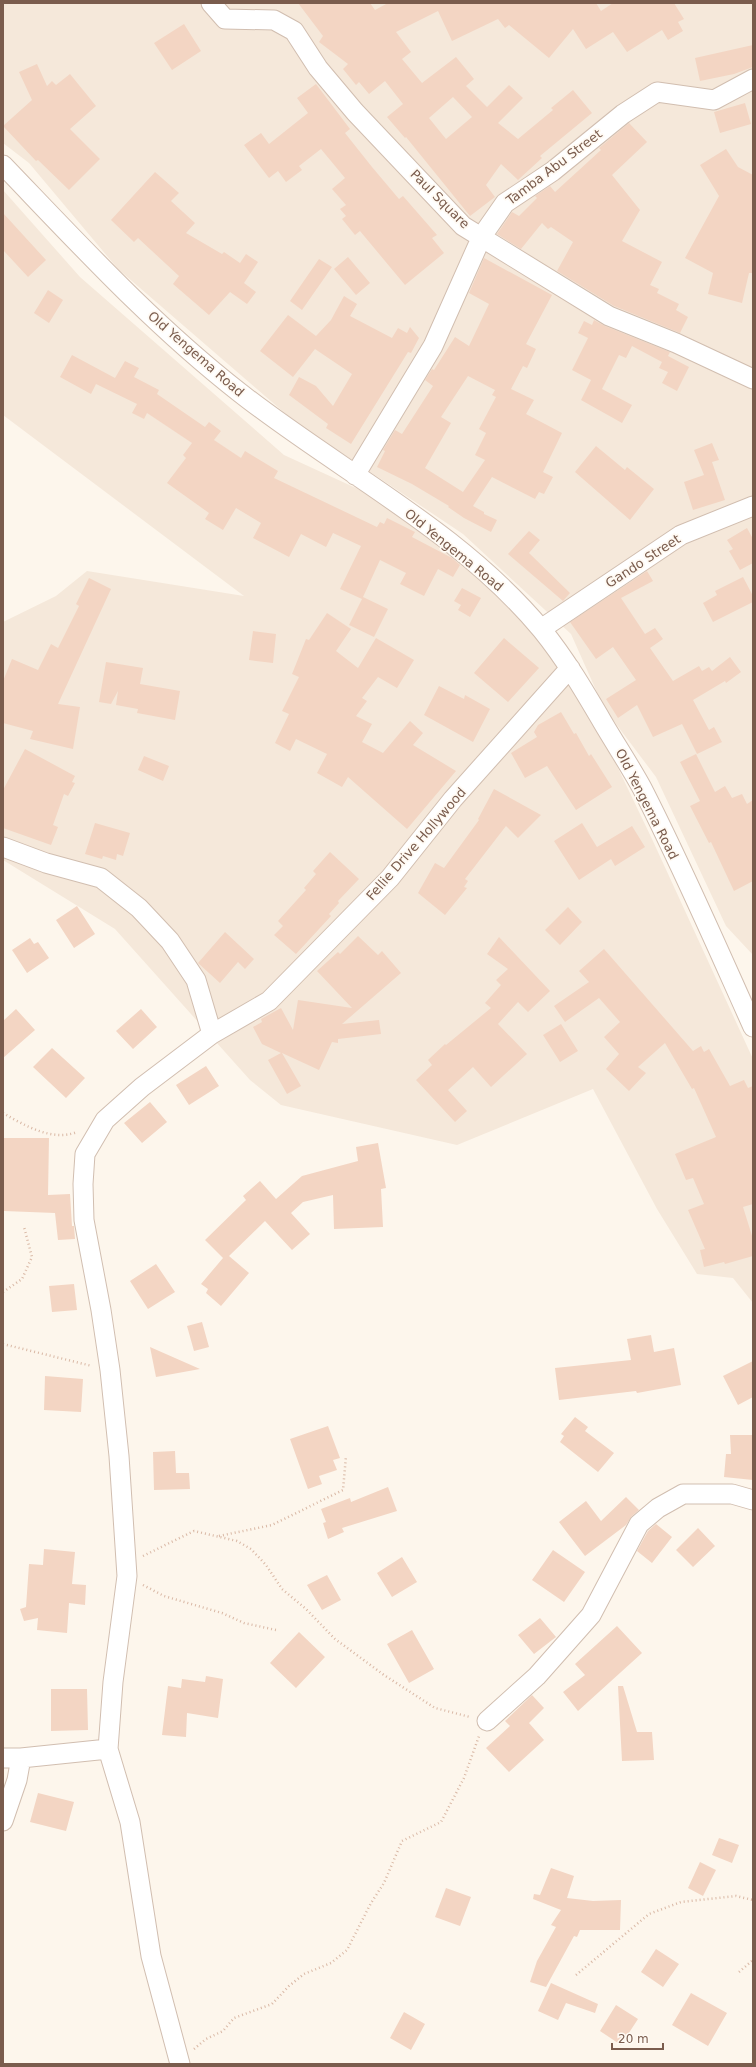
<svg xmlns="http://www.w3.org/2000/svg" width="756" height="2067" font-family="'DejaVu Sans',sans-serif">
<style>
.residential{fill:#f5e8da}
.building{fill:#f3d5c3;fill-rule:evenodd}
.lines{fill:none;stroke-linecap:round;stroke-linejoin:round}
.minor-casing{stroke:#d1beb0;stroke-width:21}
.path{stroke:#d9b8a5;stroke-width:2.5;stroke-dasharray:1 3;stroke-linecap:butt}
.minor{stroke:#fff;stroke-width:19}
.labels{text-anchor:middle;dominant-baseline:central;stroke-width:3.5;stroke-linejoin:round;paint-order:stroke}
.street-label{font-size:13px;fill:#7a5c4d;stroke:#fffaf3}
</style>
<rect width="100%" height="100%" fill="#fdf6ec"/>
<path class="residential" d="M3 3H753V955L726 926 656 777 604 708 571 634 463 534 294 421 118 269 29 163 3 143Z
M3 190 80 277 284 455 395 506 489 587 570 668 652 839 753 1059V1303L733 1278 697 1274 657 1209 593 1089 457 1145 281 1105 250 1080 115 929 3 860V622L56 596 87 571 244 596 3 415Z"/>
<path class="building" d="M298 3H370L375 10 388 3H596L601 11 613 3H674L684 19 678 22 683 31 668 40 662 30 627 52 613 32 586 49 573 29 549 58 509 25 505 28 498 19 452 41 438 11 396 32 411 52 402 59 422 83 456 57 474 79 466 86 487 107 509 85 523 98 498 123 518 139 553 110 551 108 573 90 592 113 540 156 542 158 518 180 501 164 486 185 495 197 470 216 406 137 405 138 387 117 403 104 385 81 369 94 359 82 356 85 343 69 348 64 319 42 323 36ZM453 97 472 117 446 139 429 118Z
M184 24 201 51 172 70 154 43Z
M753 45V67L734 74 700 81 695 58Z
M37 64 47 86 52 81 56 85 70 74 96 106 70 129 100 159 69 190 38 160 36 161 3 126 32 100 19 72Z
M316 84 350 129 345 133 372 167 399 199 403 196 437 235 432 238 444 253 405 285 360 231 355 235 342 219 346 216 340 209 346 205 332 189 345 178 321 149 299 166 302 170 286 182 278 171 269 178 244 145 261 133 269 144 308 113 297 98Z
M745 103 751 124 720 133 714 112Z
M629 123 647 142 612 175 640 210 622 241 662 262 650 285 659 289 657 293 679 304 676 310 688 317 680 333 614 306 557 271 573 242 551 227 548 229 542 223 521 249 497 234 512 212 519 216 537 198 535 196 550 186 555 192 601 150 599 148Z
M726 149 738 167 753 175V273H749L742 303 708 294 713 273 685 258 719 196 700 165Z
M155 172 179 193 171 201 195 223 186 233 222 254 224 252 240 263 246 254 258 262 244 283 256 292 247 304 230 292 209 315 173 284 179 276 138 238 134 242 111 220Z
M3 213 46 260 28 277 3 250Z
M348 257 370 283 356 295 334 269Z
M484 258 552 295 526 344 536 349 527 368 523 366 511 389 534 400 526 414 562 433 543 472 553 477 544 494 539 492 535 499 492 477 473 506 484 512V514L497 520 491 532 464 518 448 507 449 506 412 484 377 467 385 451 383 450 395 430 402 434 433 386 425 380 432 369 434 370 455 337 469 346 489 304 469 293ZM468 376 495 390 492 395 496 397 479 429 486 433 475 455 485 460 463 492 425 468 451 423 441 417Z
M319 259 332 267 302 310 290 301Z
M48 290 63 300 49 323 34 313Z
M344 296 357 304 350 316 392 338 398 328 407 333 410 327 419 338 411 353 408 352 351 444 326 428 328 424 289 395 299 377 316 386 333 406 352 374 315 349 293 377 260 351 288 315 316 336 331 320Z
M594 320 605 326 670 352 668 356 689 367 677 391 662 383 668 372 659 368 662 362 632 346 626 358 619 355 602 389 632 405 622 423 581 400 591 380 572 370 588 338 578 333 584 321 592 325Z
M72 355 115 378 125 361 139 368 134 377 159 390 157 394 205 427 209 422 221 431 214 440 241 458 245 451 278 471 274 478 377 527 380 522 384 524 387 518 415 532 412 537 452 558 460 565 453 577 438 569 424 596 400 584 406 573 380 560 363 597 388 609 374 637 349 625 362 599 340 589 361 546 333 533 326 547 301 534 289 557 253 538 261 523 236 508 223 530 205 519 209 513 167 483 186 458 183 455 192 443 147 413 144 419 132 413 137 404 96 384 91 394 60 377Z
M712 443 719 460 712 462 725 500 693 510 684 482 704 475 694 450Z
M596 446 625 470 627 467 654 489 630 520 575 472Z
M747 528 753 539V563L740 570 729 551 733 549 727 540Z
M529 531 540 540 529 553 570 593 563 601 508 554Z
M647 571 653 581 621 598 645 634 655 628 663 639 650 648 673 681 699 666 702 671 709 667 712 671 730 657 741 672 726 683 725 681 693 700 709 730 714 727 722 742 697 754 682 724 653 737 637 705 618 718 606 699 636 680 613 647 596 659 570 622Z
M743 577 753 596V602L713 622 703 603 717 595 715 591Z
M89 578 111 589 58 704 80 707 73 749 30 739 33 731 3 723V681L12 659 38 670 51 644 58 648 79 606 76 604Z
M462 588 481 598 470 617 458 610 461 605 454 601Z
M327 613 351 629 336 651 358 668 376 638 414 660 397 688 378 677 362 698 367 701 356 716 372 724 362 742 383 753 410 721 423 733 413 745 456 771 407 829 348 777 342 787 317 773 327 754 296 739 290 751 275 743 289 714 282 711 299 677 292 674 306 639 309 640Z
M253 631 276 634 273 663 249 660Z
M504 638 539 668 508 702 474 673Z
M106 662 143 668 140 684 180 691 175 720 137 713 138 709 116 705 118 691 111 704 99 702Z
M439 686 464 699 465 695 490 709 473 742 424 715Z
M561 712 574 734 576 733 589 756 591 754 612 787 576 810 547 766 525 778 511 753 537 737 534 732 538 725Z
M25 749 75 776 72 782 75 783 68 796 64 794 53 825 58 827 51 845 3 828V790Z
M696 754 715 792 725 786 732 798 742 794 747 804 753 800V881L734 891 711 842 709 843 690 806 700 801 680 762Z
M144 756 169 766 163 781 138 770Z
M494 789 541 815 518 838 506 826 465 879 468 881 464 887 467 888 445 915 418 893 435 863 444 868 479 820 478 819Z
M95 823 130 833 123 856 117 854 116 860 103 856 102 859 85 854Z
M582 823 597 847 632 826 645 847 615 866 611 859 579 880 554 841Z
M330 852 359 879 338 901 339 903 329 914 331 916 296 954 274 935 283 926 278 921 306 890 304 888 316 874 313 871Z
M77 906 95 934 74 948 56 920Z
M568 907 582 922 560 945 545 930Z
M225 932 254 959 245 969 238 962 220 983 198 963Z
M358 936 378 955 382 951 401 973 342 1024 379 1020 381 1034 338 1039V1043L332 1042 319 1070 282 1053 301 1086 287 1094 268 1060 281 1053 262 1044 253 1027 262 1022 261 1019 281 1008 293 1030 298 1000 352 1008 317 971 338 952 340 954Z
M499 937 550 991 528 1012 518 1002 498 1024 527 1054 491 1087 473 1067 448 1090 467 1111 455 1122 416 1080 432 1065 428 1060 445 1044 446 1045 491 1008 485 1003 501 985 496 980 508 969 487 954Z
M30 938 34 944 38 942 49 958 27 973 12 950Z
M604 949 693 1051 701 1046 704 1052 709 1049 730 1086 744 1080 748 1088 753 1086V1204L743 1207 753 1239V1256L725 1264 724 1262 704 1267 700 1250 705 1249 688 1210 704 1204 693 1178 686 1180 675 1154 716 1137 694 1088 692 1089 665 1043 638 1067 646 1073 629 1091 606 1069 619 1054 604 1037 620 1022 599 998 565 1022 554 1006 589 982 579 971Z
M16 1009 35 1030 3 1058V1021Z
M141 1009 157 1027 133 1049 116 1031Z
M561 1024 578 1051 560 1062 543 1035Z
M52 1048 85 1078 66 1098 33 1067Z
M206 1066 219 1086 189 1105 176 1085Z
M150 1102 167 1122 142 1143 124 1123Z
M3 1138H49L48 1195 70 1194 72 1226H74L75 1239 58 1240 55 1213 4 1211Z
M378 1143 386 1188 381 1189 383 1227 334 1229 333 1195 303 1202 291 1213 310 1234 292 1250 265 1221 229 1256 249 1273 221 1306 206 1293 208 1289 201 1284 223 1258 205 1240 246 1200 243 1196 260 1181 276 1199 302 1176 358 1161 356 1147Z
M156 1264 175 1292 148 1309 130 1281Z
M74 1284 77 1310 52 1312 49 1286Z
M202 1322 209 1347 194 1351 187 1326Z
M651 1335 654 1352 674 1348 681 1385 637 1393 636 1391 559 1400 555 1368 631 1360 627 1339Z
M150 1347 200 1369 156 1377Z
M753 1361V1397L738 1405 723 1376Z
M45 1376 83 1379 81 1412 44 1410Z
M575 1417 588 1427 585 1431 614 1453 598 1472 560 1442 564 1436 561 1434Z
M328 1426 340 1458 333 1460 337 1470 319 1476 322 1484 308 1489 290 1439Z
M730 1435H753V1480L724 1477 726 1454H731Z
M175 1451 176 1473H189L190 1489 154 1490 153 1452Z
M388 1487 397 1511 342 1528 344 1532 328 1539 323 1523 326 1522 321 1509 350 1498 351 1502Z
M626 1497 639 1510 632 1516 626 1525 585 1556 559 1522 586 1501 601 1521Z
M656 1524 672 1537 652 1563 637 1551 648 1531Z
M698 1528 715 1546 693 1567 676 1550Z
M44 1549 75 1552 72 1584 86 1585 85 1605 69 1603 67 1633 37 1630 38 1618 24 1621 20 1609 26 1607 29 1564 43 1565Z
M553 1550 585 1572 564 1602 532 1580Z
M402 1557 417 1582 392 1597 377 1573Z
M327 1575 341 1600 322 1610 307 1585Z
M540 1618 556 1637 534 1654 518 1635Z
M617 1626 642 1653 578 1711 563 1692 585 1675 575 1664Z
M412 1630 434 1669 409 1683 387 1644Z
M299 1632 325 1657 296 1688 270 1663Z
M206 1676 223 1679 218 1718 187 1713 186 1737 162 1735 168 1686 181 1688 182 1679 205 1682Z
M618 1686H623L637 1732H652L654 1760 622 1761Z
M51 1689H87L88 1730 51 1731Z
M532 1695 544 1708 529 1723 544 1740 509 1772 486 1748 510 1726 505 1721Z
M38 1793 74 1802 66 1831 30 1822Z
M719 1838 739 1845 732 1863 712 1855Z
M700 1862 716 1870 703 1896 688 1888Z
M551 1868 574 1876 567 1898 593 1901 621 1900 620 1930H580L577 1937 574 1936 546 1987 530 1982 537 1961 556 1927 551 1925 561 1910 533 1899 534 1894 540 1895Z
M446 1888 471 1897 460 1926 435 1917Z
M656 1949 679 1964 663 1987 641 1972Z
M551 1983 598 2004 595 2013 566 2003 558 2020 538 2011Z
M691 1993 727 2013 708 2046 672 2025Z
M616 2005 638 2019 621 2045 600 2031Z
M404 2012 425 2024 411 2050 390 2038Z"/>
<g class="lines">
<g class="minor-casing">
<path id="minor" d="M211 3 225 19 274 20 294 31 318 68 355 112 463 226 609 316 676 343 753 379
M3 165C79 244 152 324 239 392 339 471 459 530 542 630 567 661 586 694 606 728 618 748 631 768 642 788 682 866 717 947 753 1027
M355 475 433 346 482 236 505 203 553 171 623 114 657 92 714 100 753 79
M541 629 681 535 753 506
M3 847 46 863 101 878 139 908 170 941 196 980 212 1034
M487 1721 537 1676 591 1615 639 1524 658 1508 683 1494H732L753 1500
M3 1758H21L108 1749
M3 1821 17 1780 21 1758
M180 2064 151 1956 130 1822 108 1749 113 1682 127 1576 119 1456 110 1370 101 1310 84 1220 83 1184 85 1154 105 1120 142 1087 212 1034 269 1001 390 878 453 799 570 668"/>
</g>
<path class="path" d="M3 1113C24 1125 52 1142 77 1132
M3 1292 22 1279 32 1257 24 1227
M3 1344 92 1366
M219 1536 272 1525 343 1490 346 1456
M143 1556 194 1531 237 1541 251 1549 266 1565 282 1589 306 1609 335 1639 384 1675 435 1708 470 1717
M143 1585 164 1596 222 1613 244 1623 276 1630
M739 1972 753 1960
M576 1975 649 1914 681 1902 736 1896 753 1900
M194 2049 206 2039 223 2031 234 2018 272 2004 289 1986 304 1974 331 1963 347 1950 371 1903 384 1883 402 1841 441 1822 464 1778 479 1736"/>
<use href="#minor" class="minor"/>
</g>
<g class="labels">
<g class="street-label">
<text transform="translate(554 167) rotate(-37)">Tamba Abu Street</text>
<text transform="translate(440 199) rotate(45)">Paul Square</text>
<text transform="translate(196 354) rotate(41)">Old Yengema Road</text>
<text transform="translate(454 550) rotate(39)">Old Yengema Road</text>
<text transform="translate(643 561) rotate(-33)">Gando Street</text>
<text transform="translate(647 804) rotate(63)">Old Yengema Road</text>
<text transform="translate(416 844) rotate(-49)">Fellie Drive Hollywood</text>
</g>
</g>
<rect width="756" height="2067" fill="none" stroke="#7a5c4d" stroke-width="8"/>
<path d="M612 2043v6h51v-6" fill="none" stroke="#7a5c4d" stroke-width="2"/>
<text x="618" y="2043" font-size="12" fill="#7a5c4d" stroke="#fffaf3" stroke-width="3" paint-order="stroke">20 m</text>
</svg>
